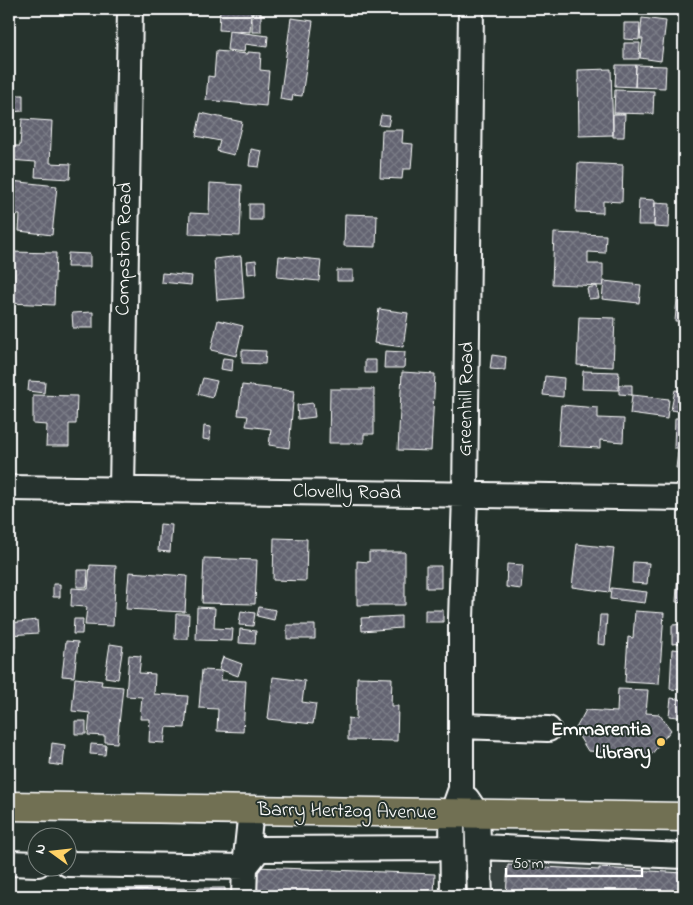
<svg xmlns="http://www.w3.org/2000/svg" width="693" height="905" font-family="'Indie Flower',sans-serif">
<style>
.built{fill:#384241}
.building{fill:url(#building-cross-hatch);stroke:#fff}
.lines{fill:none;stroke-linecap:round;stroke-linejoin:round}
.minor-casing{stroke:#fff;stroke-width:28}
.major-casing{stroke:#fff;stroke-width:31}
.minor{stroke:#26332d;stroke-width:24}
.major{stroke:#716f52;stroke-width:28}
.poi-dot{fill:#ffd166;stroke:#26332d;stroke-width:2}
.labels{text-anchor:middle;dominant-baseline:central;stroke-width:4;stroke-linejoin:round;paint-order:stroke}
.street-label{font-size:20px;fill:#fff;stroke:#26332d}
.poi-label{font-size:20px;font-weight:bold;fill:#fff;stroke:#26332d;text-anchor:end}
</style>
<defs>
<pattern id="building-cross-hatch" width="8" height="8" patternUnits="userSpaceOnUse" patternTransform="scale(1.25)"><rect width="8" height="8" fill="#636471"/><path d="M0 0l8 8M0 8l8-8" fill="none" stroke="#7a7b86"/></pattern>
</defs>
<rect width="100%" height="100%" fill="#26332d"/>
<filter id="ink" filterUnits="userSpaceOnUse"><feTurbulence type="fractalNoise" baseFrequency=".02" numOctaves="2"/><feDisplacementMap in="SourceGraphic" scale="10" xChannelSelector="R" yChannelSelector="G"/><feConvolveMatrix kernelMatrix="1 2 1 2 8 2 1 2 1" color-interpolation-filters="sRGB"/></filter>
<g filter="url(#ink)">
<path class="built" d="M493 857 684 860V896H495Z"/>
<path class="building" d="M220 9H259V11H251L250 32 219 30Z
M252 13H261V32H252Z
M291 18 313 21 302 96 293 95 292 101 280 99Z
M642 18 666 21 661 61 640 58 643 39H640Z
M624 23H640L639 40 624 39Z
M229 31 268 36 267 47 245 44 244 52 227 50Z
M624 43H640L639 59H624Z
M216 51 248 54V52L261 53 260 70 269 71 266 106 206 100 208 76 214 77Z
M616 65H636L635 87 615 86Z
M636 65 666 66 665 88 635 87Z
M611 69 613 135 579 136 578 70Z
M615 90 654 91 653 114 614 113Z
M9 95H23V111L9 112Z
M201 113 242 122 234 155 217 151 220 141 196 136Z
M613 114H625L624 137H613Z
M381 115 390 116 388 126 379 125Z
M22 119 52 121 50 163 71 164 70 179 35 177 36 162 9 160V146H20Z
M382 130H403L402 143 413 144 411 169H403L402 179 380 178Z
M251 149 262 151 259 167 249 166Z
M578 163 623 165 622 202 603 201V213L576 212Z
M11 181 57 186 52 235 19 231 20 215 9 214Z
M210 183 242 185 240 236 189 234 190 213 209 214Z
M639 199 655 200 654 225H638Z
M655 203 670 204 669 228 654 227Z
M249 204H262V220H249Z
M345 214 377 215 376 247 344 246Z
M554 233 606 235 605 253 588 252V264H603V286L552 284Z
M11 252 56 253 54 305 9 303Z
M68 253 90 254V267H67Z
M241 256 244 298 217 300 214 259Z
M279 256 321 260 319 281 277 277Z
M256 260 257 273 248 274 247 261Z
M337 270H353V281H337Z
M162 273 192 276 191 285 161 282Z
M604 281 641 285 639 303 602 299Z
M597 286 599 298 589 299 587 288Z
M677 299 684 300V321H675Z
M379 309 408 313 403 347 374 343Z
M93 312V328H73L72 313Z
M579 317 615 318 613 367 577 365Z
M218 320 243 326 236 356 211 350Z
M242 350 266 351 265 364 242 363Z
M385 351 405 352 404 368H384Z
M492 355 506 357 505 370 490 369Z
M223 358 233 359 232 371 221 369Z
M365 360H376V373H365Z
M583 371 619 372 618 390 582 389Z
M402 372 435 374 431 451 398 450Z
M9 374H14L13 396H9Z
M545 376 564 378 563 397 543 395Z
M203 378 217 381 212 398 198 394Z
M29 381 45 382 44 393 28 391Z
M242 385 294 391 289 448 269 445 271 429 246 426 248 416 238 415Z
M619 385H632V395L619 394Z
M330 389H374V434H364V443H329Z
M675 390 684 391V412L671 410Z
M33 395 77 396 76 424H69V446H46L47 425 33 424Z
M632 395 669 399 667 419 630 414Z
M9 401H13L11 448H9Z
M313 403 315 417 298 419 297 405Z
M561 405 598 408V418L624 419 623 442 600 440V448L558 446Z
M675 418H684V448H674Z
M204 426 211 427 210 440 203 439Z
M678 453 684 454V469L676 468Z
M160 524 172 525 170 552 158 551Z
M274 538 307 539 306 581 273 580Z
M577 544 614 548 609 592 572 587Z
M369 552H405V605H357V561L369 562Z
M204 558 257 560 255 604 202 603Z
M679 558 684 559V603L676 602Z
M633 562 649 563 647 584 632 583Z
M507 564 523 565 521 589 506 587Z
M90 565 116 566 113 626 85 625 87 607 71 606 72 588 88 589Z
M426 566H441V588H426Z
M77 570H88L87 587H77Z
M129 572 187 576 185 612 126 609Z
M53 584H60V597H53Z
M611 588 647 592 645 603 610 599Z
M197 607 215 608 214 628 233 629 232 641 196 640Z
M259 607 276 610 274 620 257 616Z
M425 610H443V622H425Z
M241 611 255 613 253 626 239 625Z
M635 611 664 613 659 684 625 682 628 637 633 638Z
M176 614H189L188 639H175Z
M600 615H607L605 645 598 644Z
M401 616V628L362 631 361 618Z
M74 619H83L82 634H73Z
M37 620 38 633 10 635V623Z
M684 624V643L672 644V625Z
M287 625H315V639H287Z
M240 629 256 631 255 644 239 643Z
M9 637H15V648H9Z
M66 641 78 642 74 677 62 676Z
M110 644 123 646 118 679 105 677Z
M672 649 684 650V690L670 689Z
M9 650 12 651 9 674Z
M129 655 141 656 139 673 155 674 154 694 188 696 185 728 166 727 164 743 149 742 150 719H140L142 697 126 696Z
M223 657 242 664 238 676 219 669Z
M202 670 222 671 221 680 246 681 243 732 217 731 218 709 199 708Z
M273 677 305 681 302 702 316 704 313 724 268 719Z
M357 677 392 678 391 706H398L397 741 348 740V718L356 719Z
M75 678 102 681 101 685 123 687 117 743 105 742V736L88 735 90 713 72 711Z
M618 689 648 690 646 713 659 714 671 730 651 755 588 751 575 730 586 710 617 712Z
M671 698 684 700V718L669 716Z
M75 721H86V734H75Z
M52 743 65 745 63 766 50 764Z
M91 744 106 745 105 755 90 754Z
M508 865 599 870V868L684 873V896H506Z
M255 867 435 874 434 896H254Z
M225 888V896H87V889Z"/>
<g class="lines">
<g class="minor-casing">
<path id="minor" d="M9 488 684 498
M122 490 130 9
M461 726 548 729
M467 799 477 814 480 896
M480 847 684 856
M9 863 38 864
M68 864 245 867 259 849 452 848
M244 896 245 867 251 810
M453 896 452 814 461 789V619L465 495 471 9"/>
</g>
<g class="major-casing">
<path id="major" d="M9 806 684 817"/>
</g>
<use href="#minor" class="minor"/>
<use href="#major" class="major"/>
</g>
</g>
<circle class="poi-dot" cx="661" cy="742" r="5"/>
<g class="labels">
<g class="street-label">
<text transform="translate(125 249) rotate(-89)">Compston Road</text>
<text transform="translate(467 399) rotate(-89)">Greenhill Road</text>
<text transform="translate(347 493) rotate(1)">Clovelly Road</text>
<text transform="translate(347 812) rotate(1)">Barry Hertzog Avenue</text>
</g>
<g class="poi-label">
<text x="651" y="730">Emmarentia<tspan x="651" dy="23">Library</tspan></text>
</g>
</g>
<rect width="693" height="905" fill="none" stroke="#26332d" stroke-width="30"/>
<rect x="15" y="15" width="663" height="875" fill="none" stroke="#fff" stroke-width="2" filter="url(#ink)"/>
<g transform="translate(52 852) rotate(285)"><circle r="24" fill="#26332d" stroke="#7d8581"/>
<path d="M0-4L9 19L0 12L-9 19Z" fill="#ffd166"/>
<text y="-8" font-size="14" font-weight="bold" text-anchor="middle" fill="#ffffff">N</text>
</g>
<path d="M506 868v8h136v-8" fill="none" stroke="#ffffff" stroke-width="2.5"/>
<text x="513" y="868" font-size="15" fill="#ffffff" stroke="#26332d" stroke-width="4" paint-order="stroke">50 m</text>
</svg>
